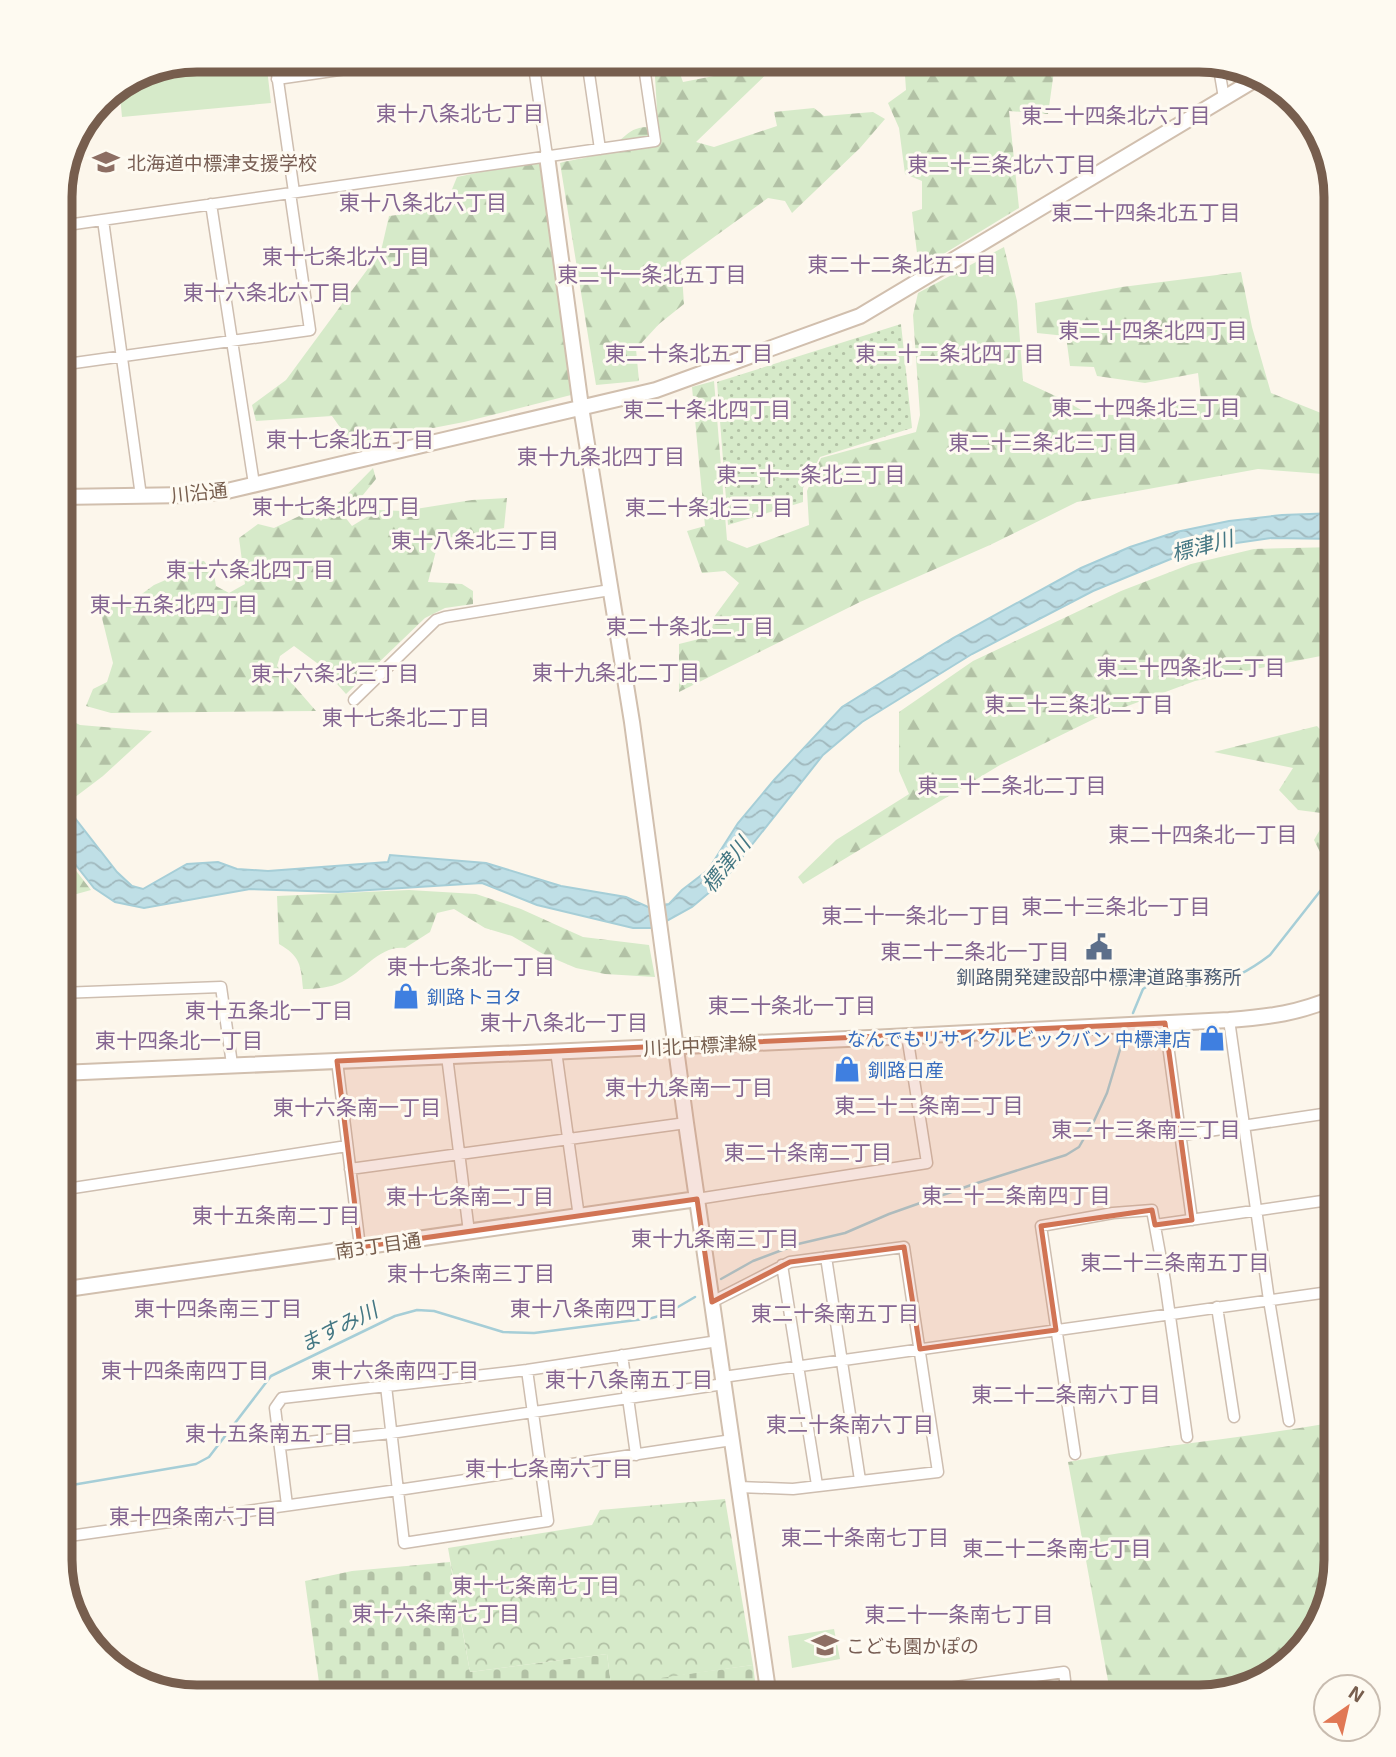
<svg xmlns="http://www.w3.org/2000/svg" width="1396" height="1757" font-family="'Exo 2','Noto Sans JP',sans-serif">
<style>
.grass{fill:#d6eac9}
.forest{fill:url(#forest-firs)}
.cemetery{fill:url(#cemetery-stones)}
.park{fill:url(#park-crowns)}
.garden{fill:url(#garden-dots)}
.water{fill:url(#water-waves);stroke:#a6ced7;stroke-width:2}
.lines{fill:none;stroke-linecap:round;stroke-linejoin:round}
.stream{stroke:#a6ced7;stroke-width:2.5}
.street-casing{stroke:#cebeb0;stroke-width:13}
.secondary-casing{stroke:#d1bfae;stroke-width:18}
.street{stroke:#fff;stroke-width:10}
.secondary{stroke:#fff;stroke-width:14}
.marked{fill:#d17454;fill-opacity:0.2;stroke:#d17454;stroke-width:5;stroke-linejoin:round}
.labels{text-anchor:middle;dominant-baseline:central;stroke-width:6;stroke-linejoin:round;paint-order:stroke}
.education-label{font-size:19px;fill:#785e54;stroke:#fefaf1;text-anchor:start}
.street-label{font-size:19px;fill:#775e4e;stroke:#fefaf1}
.service-label{font-size:19px;fill:#4e5e75;stroke:#fefaf1}
.shop-label{font-size:19px;fill:#366cbe;stroke:#fefaf1;text-anchor:start}
.neighbourhood-label{font-size:21px;fill:#856692;stroke:#fefaf1}
.water-label{font-size:21px;font-style:italic;fill:#447783;stroke:#fefaf1}
.rim{fill:none;stroke:#775e4e;stroke-width:9}
</style>
<defs>
<pattern id="forest-firs" width="22" height="20" patternUnits="userSpaceOnUse" patternTransform="scale(1.75)"><rect width="22" height="20" fill="#d6eac9"/><path d="M5 1l3.5 6h-7zM16 11l3.5 6h-7z" fill="#b2c1a5"/></pattern>
<pattern id="cemetery-stones" width="16" height="16" patternUnits="userSpaceOnUse" patternTransform="scale(1.75)"><rect width="16" height="16" fill="#d6eac9"/><path d="M2 7V4a2 2 0 0 1 4 0v3zM10 15v-3a2 2 0 0 1 4 0v3z" fill="#b2c1a5"/></pattern>
<pattern id="park-crowns" width="20" height="18" patternUnits="userSpaceOnUse" patternTransform="scale(1.75)"><rect width="20" height="18" fill="#d6eac9"/><path d="M2 6a3 3 0 1 1 6 0M12 15a3 3 0 1 1 6 0" fill="none" stroke="#b2c1a5"/></pattern>
<pattern id="garden-dots" width="8" height="8" patternUnits="userSpaceOnUse" patternTransform="scale(1.75)"><rect width="8" height="8" fill="#d6eac9"/><path d="M2 2h.1M6 6h.1" fill="none" stroke="#b2c1a5" stroke-width="1.8" stroke-linecap="round"/></pattern>
<pattern id="water-waves" width="16" height="10" patternUnits="userSpaceOnUse" patternTransform="scale(1.75)"><rect width="16" height="10" fill="#bfdfe6"/><path d="M0 5q4-4 8 0t8 0" fill="none" stroke="#a0b8bd"/></pattern>
</defs>
<rect width="100%" height="100%" fill="#fcf6eb"/>
<path class="grass" d="M197 60H266L271 103 122 117 119 86 145 70Z
M834 1629 840 1659 792 1668 788 1636Z"/>
<path class="forest" d="M654 60 676 63 683 82 714 76 712 60H781L696 142 714 147 777 126 774 112 814 108 824 116 873 112 885 119 860 148 792 213 785 201 768 198 681 261 684 304 659 324 636 349 639 381 596 385 560 163C574 159 592 158 604 151 629 139 624 125 658 127Z
M904 60H993L1004 72 1055 64 1048 114 1009 111 1019 208 919 269 912 212 922 209V181L905 174 899 128 888 103 906 90Z
M543 159 571 395 464 422 356 443 347 437 332 416 256 421 252 405 286 380 381 251 389 216 444 209 457 177Z
M1004 247 1017 301 1023 381 1064 400 1088 414 1136 416 1201 399 1198 373 1145 383 1097 376 1094 367 1070 366 1066 336 1037 333 1035 303 1122 287 1241 272 1252 327 1271 393 1336 419V475L1258 469 1077 502 990 545 860 602 679 692V644L711 636 714 617 739 583 725 571 702 573 687 531 705 526 692 387 714 381 727 540 747 548 809 525 807 491 821 458 916 432 920 415 913 315 918 293Z
M373 468 376 479 345 517 352 526 378 510 403 511 472 500 507 498 504 528 452 537 438 543 428 582 462 584 473 591V604L445 608 425 618 346 694 321 666 294 646 280 656 277 666 316 711 111 713 86 706 93 689 107 682 113 663 102 618 103 606 135 599 154 585 177 575 188 582 187 562 204 561 214 574 216 586 229 593 245 584 239 538 258 524 274 528 312 510 321 521Z
M1336 547V653L1195 681 1098 717 1000 765 803 884 798 877 836 840 909 794 899 771V712L973 661 1121 591 1191 564 1254 549Z
M60 715 80 725 152 731 103 776 66 804 60 796Z
M1317 726 1336 747V858L1327 866 1314 840 1329 814 1298 810 1279 790 1293 768 1214 752Z
M60 850 91 890 73 895 60 896Z
M409 890 476 894 521 909 583 937 649 945 655 977 605 974 576 968 543 954 512 936 485 928 454 909 437 913 430 932 405 948C380 945 363 972 342 982 329 988 317 989 303 989 301 965 300 956 279 944L277 896Z
M1336 1422V1560L1318 1628 1275 1675 1199 1697H1111L1068 1462C1157 1445 1247 1438 1336 1422Z"/>
<path class="cemetery" d="M450 1562 470 1672 607 1654 611 1684 753 1665 757 1697H321L305 1581 352 1571Z"/>
<path class="park" d="M725 1499 753 1665 611 1685 607 1654 470 1672 448 1548 592 1525 600 1510Z"/>
<path class="garden" d="M901 324 912 428 820 457 803 488V502L728 525 717 382Z"/>
<path class="water" d="M1336 513V539L1271 538 1195 549 1093 591 972 654 862 722 823 755 724 880 692 907 654 928H633L537 905 482 883 338 892 250 889 144 908 115 902 94 888 60 845V799L117 872 132 886 143 889 187 864 218 862 237 869 268 871 388 862 390 855 486 863 561 886 626 897 648 907 669 904 682 890 708 870 738 823 774 780 842 707 953 638 1081 568 1130 547 1176 532 1229 521 1282 515Z"/>
<g class="lines">
<path class="stream" d="M1133 1013 1143 989 1151 984C1170 984 1192 987 1211 984 1232 981 1253 968 1270 955L1336 871
M721 1279 753 1261 798 1244 845 1233 889 1214 974 1184 1066 1155 1079 1147 1094 1121 1107 1093 1122 1043
M72 1485 196 1464 209 1457 271 1376 395 1316 417 1310 434 1311 503 1332 534 1333 652 1318 666 1314 695 1297"/>
<g class="street-casing">
<path id="street" d="M275 60 294 192
M533 60 547 156
M587 60 600 149
M1218 63 1224 98
M277 79 408 60
M211 204 254 484
M103 220 141 496
M60 226 655 141 643 60
M60 365 310 330 290 193
M354 700 436 620 445 617 610 590
M60 993 221 987 232 1064
M1229 1020 1269 1300 1289 1421
M1165 1023 1192 1220
M556 1051 579 1217
M447 1056 469 1232
M337 1061 360 1247
M1182 1135 1336 1112
M350 1169 686 1123
M60 1190 347 1146
M697 1199 927 1163 907 1035
M1155 1225 1336 1199
M826 1257 860 1480
M782 1265 817 1485
M712 1302 790 1262 904 1247 938 1472 793 1489 739 1487
M1217 1307 1234 1417
M622 1355 636 1455
M723 1377 1336 1291
M386 1386 404 1543 548 1521 527 1370
M280 1445 391 1433 724 1384
M1075 1454 1041 1226 1113 1213 1152 1210 1165 1281 1187 1437
M287 1505 275 1408 282 1398 527 1370 718 1341
M60 1517 71 1599
M62 1537 398 1490 732 1440
M268 1697 311 1691 312 1697
M884 1697 1064 1672 1067 1697"/>
</g>
<g class="secondary-casing">
<path id="secondary" d="M547 156 581 407 632 722 686 1123 769 1697
M60 497 189 495 227 491 656 390 860 316 1261 76
M60 1073 870 1038 1229 1020C1270 1017 1299 1013 1336 997
M60 1290 697 1199"/>
</g>
<use href="#street" class="street"/>
<use href="#secondary" class="secondary"/>
</g>
<path class="marked" d="M1165 1023 1192 1220 1155 1225 1152 1210 1041 1226 1056 1330 920 1349 904 1247 790 1262 712 1302 697 1199 360 1247 337 1061Z"/>
<defs>
<g id="school-bare" transform="scale(2.1)"><path d="M0-5L7-2L0 1L-7-2ZM-4 1L0 2.5L4 1V4Q0 6-4 4Z" fill="#8d6e63" stroke="#fefaf1" stroke-width="2.5" paint-order="stroke"/></g>
<g id="civic-bare" transform="scale(2.1)"><path d="M-.6-6.5H3V-4.5H.6V-3L4-1V1h2V6H-6V1h2V-1L-.6-3ZM-1.2 2.5V6h2.4V2.5Z" fill="#5c6f8a" stroke="#fefaf1" stroke-width="2.5" paint-order="stroke"/></g>
<g id="shop-bare" transform="scale(2.1)"><path d="M-5-2.5h2.3a2.7 3.5 0 0 1 5.4 0H5L5.5 6h-11ZM-1.5-2.5h3a1.5 2.3 0 0 0-3 0Z" fill="#3f7fe0" stroke="#fefaf1" stroke-width="2.5" paint-order="stroke"/></g>
</defs>
<g fill-rule="evenodd">
<use href="#school-bare" x="106" y="162"/>
<use href="#civic-bare" x="1099" y="947"/>
<use href="#shop-bare" x="406" y="996"/>
<use href="#shop-bare" x="1212" y="1038"/>
<use href="#shop-bare" x="847" y="1069"/>
<use href="#school-bare" x="825" y="1645"/>
</g>
<g class="labels">
<g class="education-label">
<text x="127" y="162">北海道中標津支援学校</text>
<text x="846" y="1645">こども園かぽの</text>
</g>
<g class="street-label">
<text transform="translate(199 492) rotate(-6)">川沿通</text>
<text transform="translate(700 1045) rotate(-3)">川北中標津線</text>
<text transform="translate(378 1245) rotate(-8)">南3丁目通</text>
</g>
<g class="service-label">
<text x="1099" y="976">釧路開発建設部中標津道路事務所</text>
</g>
<g class="shop-label">
<text x="427" y="996">釧路トヨタ</text>
<text x="1191" y="1038" text-anchor="end">なんでもリサイクルビックバン 中標津店</text>
<text x="868" y="1069">釧路日産</text>
</g>
<g class="neighbourhood-label">
<text x="460" y="112">東十八条北七丁目</text>
<text x="1116" y="114">東二十四条北六丁目</text>
<text x="1002" y="163">東二十三条北六丁目</text>
<text x="423" y="201">東十八条北六丁目</text>
<text x="1146" y="211">東二十四条北五丁目</text>
<text x="346" y="255">東十七条北六丁目</text>
<text x="902" y="263">東二十二条北五丁目</text>
<text x="652" y="273">東二十一条北五丁目</text>
<text x="267" y="291">東十六条北六丁目</text>
<text x="1153" y="329">東二十四条北四丁目</text>
<text x="689" y="352">東二十条北五丁目</text>
<text x="950" y="352">東二十二条北四丁目</text>
<text x="1146" y="406">東二十四条北三丁目</text>
<text x="707" y="408">東二十条北四丁目</text>
<text x="350" y="438">東十七条北五丁目</text>
<text x="1043" y="441">東二十三条北三丁目</text>
<text x="601" y="455">東十九条北四丁目</text>
<text x="811" y="473">東二十一条北三丁目</text>
<text x="336" y="505">東十七条北四丁目</text>
<text x="709" y="506">東二十条北三丁目</text>
<text x="475" y="539">東十八条北三丁目</text>
<text x="250" y="568">東十六条北四丁目</text>
<text x="174" y="603">東十五条北四丁目</text>
<text x="690" y="625">東二十条北二丁目</text>
<text x="1191" y="666">東二十四条北二丁目</text>
<text x="616" y="671">東十九条北二丁目</text>
<text x="335" y="672">東十六条北三丁目</text>
<text x="1079" y="703">東二十三条北二丁目</text>
<text x="406" y="716">東十七条北二丁目</text>
<text x="1012" y="784">東二十二条北二丁目</text>
<text x="1203" y="833">東二十四条北一丁目</text>
<text x="1116" y="905">東二十三条北一丁目</text>
<text x="916" y="914">東二十一条北一丁目</text>
<text x="975" y="950">東二十二条北一丁目</text>
<text x="471" y="965">東十七条北一丁目</text>
<text x="792" y="1004">東二十条北一丁目</text>
<text x="269" y="1009">東十五条北一丁目</text>
<text x="564" y="1021">東十八条北一丁目</text>
<text x="179" y="1039">東十四条北一丁目</text>
<text x="689" y="1086">東十九条南一丁目</text>
<text x="929" y="1104">東二十二条南二丁目</text>
<text x="357" y="1106">東十六条南一丁目</text>
<text x="1146" y="1128">東二十三条南三丁目</text>
<text x="808" y="1151">東二十条南二丁目</text>
<text x="1016" y="1194">東二十二条南四丁目</text>
<text x="470" y="1195">東十七条南二丁目</text>
<text x="276" y="1214">東十五条南二丁目</text>
<text x="715" y="1237">東十九条南三丁目</text>
<text x="1175" y="1261">東二十三条南五丁目</text>
<text x="471" y="1272">東十七条南三丁目</text>
<text x="218" y="1307">東十四条南三丁目</text>
<text x="594" y="1307">東十八条南四丁目</text>
<text x="835" y="1312">東二十条南五丁目</text>
<text x="185" y="1369">東十四条南四丁目</text>
<text x="395" y="1369">東十六条南四丁目</text>
<text x="629" y="1378">東十八条南五丁目</text>
<text x="1066" y="1393">東二十二条南六丁目</text>
<text x="850" y="1423">東二十条南六丁目</text>
<text x="269" y="1432">東十五条南五丁目</text>
<text x="549" y="1467">東十七条南六丁目</text>
<text x="193" y="1515">東十四条南六丁目</text>
<text x="865" y="1536">東二十条南七丁目</text>
<text x="1057" y="1547">東二十二条南七丁目</text>
<text x="536" y="1584">東十七条南七丁目</text>
<text x="436" y="1612">東十六条南七丁目</text>
<text x="959" y="1613">東二十一条南七丁目</text>
</g>
<g class="water-label">
<text transform="translate(1202 545) rotate(-15)">標津川</text>
<text transform="translate(725 864) rotate(-52)">標津川</text>
<text transform="translate(338 1326) rotate(-26)">ますみ川</text>
</g>
</g>
<path d="M0 0H1396V1757H0ZM197 72H1199A125 125 0 0 1 1324 197V1560A125 125 0 0 1 1199 1685H197A125 125 0 0 1 72 1560V197A125 125 0 0 1 197 72Z" fill="#fefaf1" fill-rule="evenodd"/>
<path class="rim" d="M197 72H1199A125 125 0 0 1 1324 197V1560A125 125 0 0 1 1199 1685H197A125 125 0 0 1 72 1560V197A125 125 0 0 1 197 72Z"/>
<g transform="translate(1347 1708) rotate(34)"><circle r="33" fill="#fefaf1" stroke="#c8bcb0" stroke-width="2"/>
<path d="M0-5L12 26L0 18L-12 26Z" fill="#e17855"/>
<text y="-10" font-size="19" font-weight="bold" text-anchor="middle" fill="#775e4e">N</text>
</g>
</svg>
